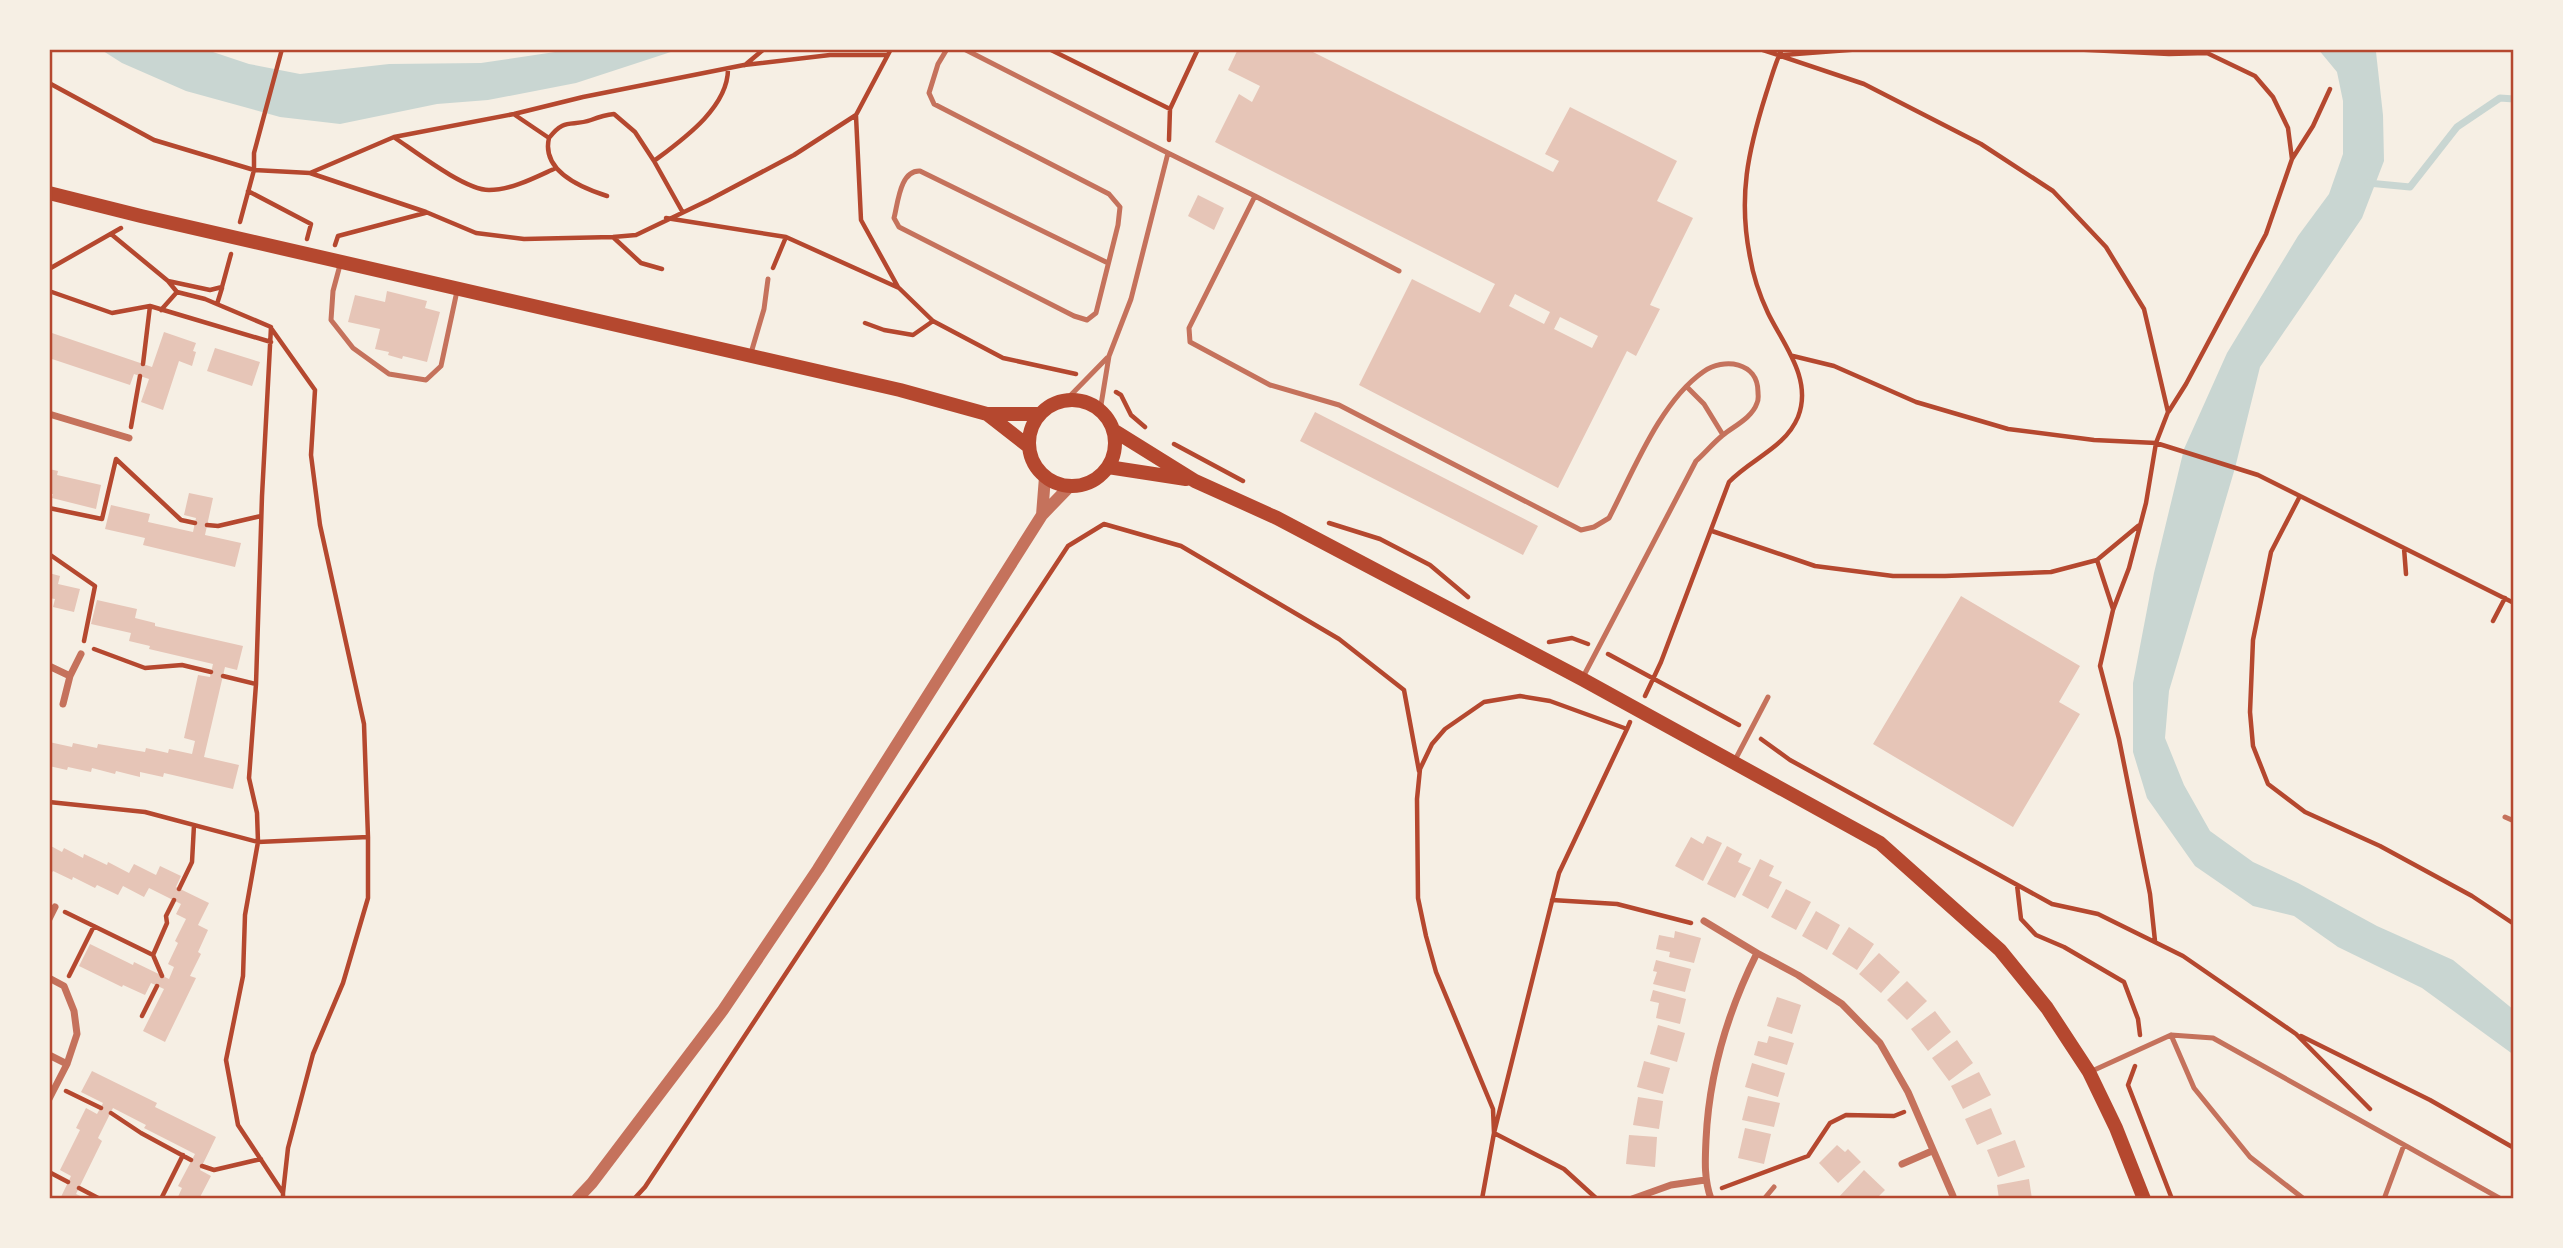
<svg xmlns="http://www.w3.org/2000/svg" width="2563" height="1248" font-family="'Open Sans',sans-serif">
<style>
.water{fill:#c9d6d2}
.lines{fill:none;stroke-linecap:round;stroke-linejoin:round}
.stream{stroke:#c9d6d2;stroke-width:7}
.building{fill:#e6c5b7;fill-rule:evenodd}
.path{stroke:#b5482f;stroke-width:4.5}
.service{stroke:#c5725c;stroke-width:5}
.minor{stroke:#c5725c;stroke-width:7}
.tertiary{stroke:#c5725c;stroke-width:12}
.secondary{stroke:#b5482f;stroke-width:14}
.neatline{fill:none;stroke:#b5482f;stroke-width:2.5}
</style>
<rect width="100%" height="100%" fill="#f6efe4"/>
<path class="water" d="M100 49H204L249 64 300 74 389 64 481 63 575 49H680L576 83 488 100 437 104 340 124 280 117 186 91 122 63Z
M2318 49H2374L2376 52 2383 115 2384 161 2362 218 2260 367 2235 468 2169 691 2165 738 2184 785 2210 831 2253 862 2298 883 2377 926 2453 960 2514 1010V1055L2422 988 2338 947 2294 916 2253 906 2195 866 2147 798 2133 752V683L2154 573 2184 449 2227 353 2298 236 2329 194 2343 154V101L2337 72Z"/>
<g class="lines">
<path class="stream" d="M2368 183 2410 187 2457 127 2500 98 2514 99"/>
</g>
<path class="building" d="M1238 49H1307L1553 172 1559 161 1545 154 1570 107 1677 161 1657 201 1693 218 1650 305 1660 309 1636 356 1627 351 1558 488 1359 385 1412 279 1480 313 1495 284 1215 142 1239 94 1252 102 1260 86 1228 70ZM1515 294 1550 312 1544 324 1509 306ZM1560 317 1598 336 1592 348 1554 329Z
M1198 195 1224 208 1214 230 1188 216Z
M387 291 427 301 425 308 440 312 427 362 403 356 402 359 388 355 389 352 375 349 380 329 348 322 355 295 385 302Z
M49 332 152 367 164 332 196 343 193 351 196 352 192 366 179 361 163 410 141 402 149 379 134 374 130 385 49 358Z
M215 348 260 362 252 386 207 371Z
M1315 412 1538 526 1523 555 1300 441Z
M49 469 58 471 57 475 101 485 96 509 52 498 53 494H49Z
M189 493 213 498 205 535 241 543 235 567 143 545 145 538 105 529 111 505 150 514 148 522 193 532 196 518 184 515Z
M49 573 60 576 58 584 80 589 74 612 53 607 55 599 49 598Z
M1961 596 2080 666 2059 702 2080 714 2013 827 1873 744Z
M97 600 137 609 135 618 155 623V626L243 646 237 670 225 667 204 757 239 765 233 789 164 773 163 777 140 772V777L116 771 115 774 92 768 91 772 68 767 67 770 49 766V742L72 747 73 743 97 748 98 744 145 752 146 748 168 753 169 749 192 754 195 741 184 738 198 675 210 677 213 664 149 649 150 646 129 641 131 633 91 624Z
M1707 836 1722 843 1703 881 1675 866 1691 837 1703 844Z
M49 845 62 852 64 848 83 858 84 854 107 865 108 862 129 873 134 864 156 875 160 866 181 876 176 887 209 903 198 925 208 930 198 952 201 954 190 976 196 978 165 1042 143 1031 164 989 151 983 145 995 123 985 122 987 79 966 90 944 133 965 134 962 169 979 174 967 168 964 178 943 175 941 186 919 176 914 181 904 149 888 144 897 123 886 118 895 97 885 95 888 73 877 72 880 53 871 51 874 49 873Z
M1727 846 1742 854 1738 862 1751 868 1735 898 1707 884Z
M1760 859 1774 866 1769 876 1782 882 1768 909 1742 895Z
M1786 889 1811 902 1796 930 1771 917Z
M1816 911 1840 925 1827 950 1802 936Z
M1849 927 1874 944 1857 970 1832 954Z
M1675 931 1701 938 1694 963 1669 957 1670 952 1656 949 1659 935 1674 938Z
M1879 953 1900 972 1881 993 1859 974Z
M1656 960 1691 969 1685 992 1653 984 1657 972 1653 971Z
M1907 981 1927 1001 1907 1020 1887 1000Z
M1653 990 1686 999 1680 1024 1656 1018 1659 1003 1650 1001Z
M1777 997 1801 1005 1792 1034 1767 1026Z
M1935 1011 1951 1032 1928 1051 1911 1029Z
M1658 1025 1685 1033 1677 1062 1650 1054Z
M1769 1036 1794 1043 1787 1065 1754 1055 1758 1041 1767 1043Z
M1957 1040 1973 1063 1949 1081 1932 1058Z
M1644 1061 1670 1068 1663 1094 1637 1087Z
M1752 1063 1785 1073 1778 1097 1745 1087Z
M92 1071 157 1103 155 1107 216 1137 200 1170 211 1176 199 1199H177L182 1188 178 1186 195 1154 144 1128 146 1125 113 1108 98 1138 102 1141 76 1194 87 1199H60L71 1176 60 1170 80 1130 76 1128 86 1108 97 1114 103 1103 81 1092Z
M1979 1072 1991 1095 1963 1109 1951 1086Z
M1748 1096 1780 1103 1774 1127 1742 1120Z
M1638 1097 1663 1101 1659 1129 1633 1125Z
M1991 1108 2002 1134 1977 1145 1965 1119Z
M1745 1128 1771 1134 1764 1164 1738 1158Z
M1629 1135 1657 1137 1655 1167 1626 1164Z
M2015 1140 2025 1167 1998 1177 1987 1150Z
M1837 1145 1845 1152 1848 1149 1861 1162 1838 1183 1819 1163Z
M1864 1170 1885 1190 1876 1199H1837Z
M2029 1179 2032 1199H1999L1997 1185Z"/>
<g class="lines">
<path class="path" d="M1049 49 1170 109
M1760 49 1864 84 1981 144 2053 191 2106 247 2144 309 2168 412 2156 443 2146 503 2129 568 2113 610 2100 666 2119 739 2150 894 2155 941
M2069 49 2169 54 2207 53 2255 76 2273 97 2288 128 2292 159 2266 234 2186 384 2169 411
M1783 55 1862 49
M745 65 764 49
M49 83 154 140 254 170 310 173 426 212 476 233 524 239 613 237 636 235 709 200 794 155 856 115 891 49
M515 115 549 138C541 171 582 188 607 196
M856 116 861 220 898 287
M395 138C416 152 465 190 489 190 512 190 536 177 556 168
M549 138C565 117 571 127 591 120 599 117 605 115 614 114L635 132 654 161C682 140 728 108 728 69
M1169 140 1170 109 1198 49
M2292 159 2313 126 2330 89
M654 161 682 211
M310 173 394 137 514 114 583 97 744 65 830 55H886
M248 191 311 224 307 239
M666 218 786 237 899 288 933 321 1003 358 1076 374
M240 222 254 170V153L282 49
M111 234 168 281
M614 238 641 263 662 269
M335 245 338 236 425 213
M231 254 222 287 210 290 168 281 177 292 205 299 271 327 262 496 256 684 249 778 257 813 258 842 245 915 243 976 226 1060 238 1125 283 1193V1199
M773 268 786 237
M49 269 121 228
M49 291 112 313 150 306 271 342
M217 304 222 288
M161 310 177 292
M865 323 884 330 913 335 933 321
M271 328 315 390 311 455 320 525 364 724 368 837V898L343 983 313 1054 288 1148 283 1193
M1793 356 1834 366 1916 402 2008 429 2094 440 2156 443 2258 475 2514 603
M143 364 150 306
M1116 392 1121 395 1131 415 1145 427
M131 427 140 376
M1174 444 1243 481
M2300 496 2271 552 2253 640 2250 712 2253 746 2268 784 2305 812 2380 846 2472 896 2514 924
M49 508 102 519 116 459 181 520 195 523
M1329 523 1380 539 1430 565 1468 597
M207 525 218 526 261 516
M1712 531 1815 566 1893 576H1945L2051 572 2097 560 2138 526
M2404 548 2406 574
M49 554 95 586 84 641
M2097 560 2113 609
M2493 621 2505 598
M1549 642 1572 638 1588 644
M94 649 145 668 182 665 211 672
M1608 654 1739 725
M223 676 256 684
M1645 696 1661 662 1729 482C1752 458 1785 448 1798 417 1813 379 1783 344 1768 313 1760 296 1753 275 1750 257 1738 197 1748 151 1766 94 1771 79 1775 63 1782 49
M1761 739 1790 760 2052 904 2098 914 2183 956 2296 1034 2370 1109
M49 802 145 812 258 842 368 837
M2017 885 2021 919 2036 935 2064 947 2124 982 2138 1019 2140 1035
M179 889 192 862 194 825
M1552 900 1617 904 1691 923
M65 912 153 955 167 923 166 916 174 900
M153 955 162 976
M69 976 94 926
M142 1016 157 986
M2301 1036 2430 1100 2514 1148
M2135 1066 2128 1085 2172 1199
M66 1091 101 1108
M111 1113 141 1133 191 1160
M1494 1133 1493 1109 1436 972 1426 936 1418 898 1417 799 1420 769 1432 744 1445 729 1484 702 1520 696 1550 701 1627 729 1630 722
M1494 1133 1564 1169 1597 1199
M202 1166 214 1170 261 1159
M49 1172 68 1182
M79 1188 100 1199
M1722 1188 1808 1156 1830 1123 1846 1115 1894 1116 1904 1112
M161 1199 183 1155
M634 1199 645 1187 1068 546 1104 524 1181 546 1339 639 1404 690 1419 771
M1482 1199 1494 1133 1559 873 1627 729"/>
<path class="service" d="M947 49 938 64 929 93 934 104 1109 194 1120 207 1118 225 1096 313 1087 320 1074 316 899 227 894 218C898 203 900 170 920 171L1108 263
M964 49 1168 153 1131 299 1109 356 1100 411
M1168 153 1255 196
M340 265 333 291 331 320 353 348 389 374 426 380 441 366 457 291
M1399 271 1255 196 1189 328 1190 342 1270 385 1339 405 1581 530 1594 527 1609 518C1633 472 1660 402 1703 372 1724 357 1758 362 1758 392 1758 396 1759 399 1757 403 1752 418 1734 426 1723 435 1713 443 1705 453 1696 461L1582 679
M751 353 764 309 768 279
M1687 387 1704 404 1723 435
M1066 400 1107 358
M1734 762 1768 697
M2505 817 2514 821
M2171 1035 2194 1088 2250 1157 2304 1199
M2092 1071 2171 1035 2213 1038 2501 1199
M1764 1199 1774 1187
M2384 1199 2404 1145"/>
<path class="minor" d="M49 414 129 438
M49 666 70 676 81 654
M63 704 70 676
M49 919 55 907
M1704 921 1757 953C1727 1013 1709 1073 1706 1140 1705 1161 1704 1179 1711 1199
M1757 953 1798 975 1842 1004 1880 1043 1908 1092 1953 1196
M49 978 64 986 74 1011 77 1034 67 1064 49 1099
M49 1055 67 1064
M1902 1164 1932 1151
M1632 1199 1671 1185 1705 1180"/>
<path class="tertiary" d="M1042 515 1045 477
M577 1199 592 1183 723 1010 818 869 1042 515 1070 486"/>
<path class="secondary" d="M49 193 141 216 900 390 987 414H1040
M1029 443a43 43 0 1 1 86 0a43 43 0 1 1-86 0Z
M987 414 1028 446
M1113 430 1195 481 1277 518 1582 679 1880 843 2000 950 2047 1008 2089 1072 2116 1128 2144 1199
M1108 467 1186 479"/>
</g>
<rect width="2563" height="1248" fill="none" stroke="#f6efe4" stroke-width="102"/>
<rect x="51" y="51" width="2461" height="1146" class="neatline"/>
</svg>
